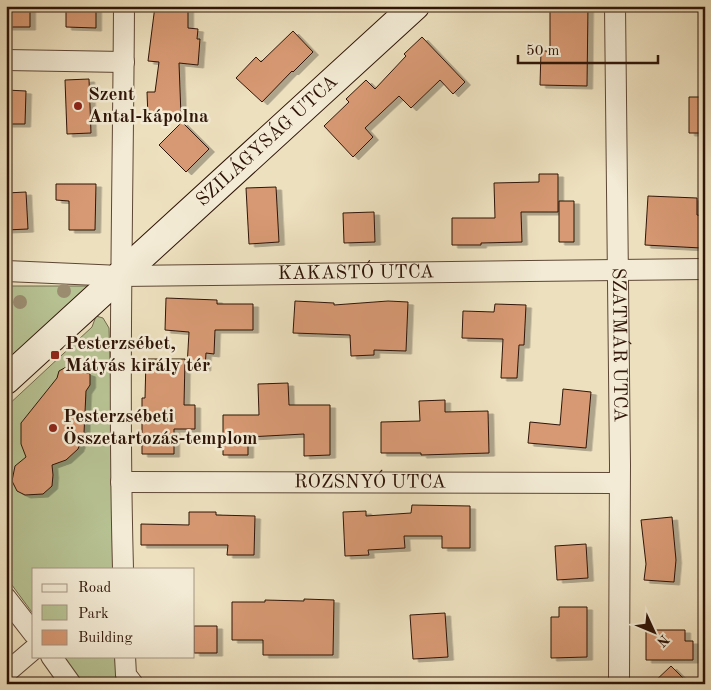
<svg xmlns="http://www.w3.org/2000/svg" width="711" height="690" font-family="'Old Standard TT',serif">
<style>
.green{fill:#b7c293;stroke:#736b4d}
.building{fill:#d79973;stroke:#2f1407;filter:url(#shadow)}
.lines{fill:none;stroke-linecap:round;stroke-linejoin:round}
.street-casing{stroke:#5e4735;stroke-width:22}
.secondary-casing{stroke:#2f1407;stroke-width:30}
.street{stroke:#f3ebd5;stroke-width:20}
.secondary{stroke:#f3ebd5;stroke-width:28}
.tree{fill:#9b8c70}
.poi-dot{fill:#8f2418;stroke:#f3ebd5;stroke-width:2}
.labels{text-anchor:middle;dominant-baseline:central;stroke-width:5;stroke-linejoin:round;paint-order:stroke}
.poi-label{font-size:19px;font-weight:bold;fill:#2f1407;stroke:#f3ebd5;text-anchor:start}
.street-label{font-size:19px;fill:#2f1407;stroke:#f3ebd5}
</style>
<defs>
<filter id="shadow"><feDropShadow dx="5.5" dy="3" stdDeviation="0" flood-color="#0004"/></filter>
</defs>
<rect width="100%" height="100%" fill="#ede0be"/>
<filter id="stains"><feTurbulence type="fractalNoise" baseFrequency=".004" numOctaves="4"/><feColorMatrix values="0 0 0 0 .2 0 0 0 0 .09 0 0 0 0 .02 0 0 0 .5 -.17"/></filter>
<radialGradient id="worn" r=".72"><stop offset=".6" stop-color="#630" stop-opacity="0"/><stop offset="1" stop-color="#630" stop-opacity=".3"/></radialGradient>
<path class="green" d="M6 286H96L6 366Z
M96 316 103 318 109 328 116 569H34V615L6 577V407L92 327Z
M63 656H118L119 684H83Z"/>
<path class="building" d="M6 6H30V27H6Z
M66 6H96V28L66 27Z
M155 6H188V28L198 29 197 39H200L198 65 179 63 181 116 148 118 147 92H155L159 62 148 61Z
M550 6H588L587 86 540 85 541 51H550Z
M293 31 313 52 293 72 292 71 262 102 236 78 256 57 261 62Z
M422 37 465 82 453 94 440 80 411 108 399 96 365 128 373 137 353 157 324 126 349 102 346 99 366 80 375 89 406 56 404 54Z
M89 79 91 133 67 134 65 80Z
M6 90 26 91 25 124H6Z
M689 97H705V133H689Z
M182 122 209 149 186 172 159 145Z
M539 174H558V212H521L522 242 481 243V245H452V218H495L494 183 539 182Z
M56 184H96L95 230H69V201L56 200Z
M276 187 279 242 249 244 246 188Z
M26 192 28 229 6 230V193Z
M648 196 697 198V215L703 216 701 248 645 245Z
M559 201H574V242H559Z
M374 212 375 242 344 243 343 213Z
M166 298 217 300V304H253V330H215L214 354 206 353 205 368 187 367 189 332 165 330Z
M295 301 334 303V305L388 301 408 302 406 351 374 350V355L351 356 350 335 293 333Z
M495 304 526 305 524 345H519L517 378H501L503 339 462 338 463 311 494 312Z
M146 359H185L184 405H195V429H174V454H142V398H145Z
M68 366 90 374V385L86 391 84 433 78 449 66 460 52 465 53 475 52 486 43 494 25 495 17 491 12 481 15 466 26 457 21 444V423L57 378 59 371Z
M288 383 289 405H330V455L304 456V434L248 437V455H223V415H259L258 384Z
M563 389 591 392 586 448 528 443 530 422 560 425Z
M445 400V412L488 411 489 453 421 455V453H381V422L420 421 419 401Z
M412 505 470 506V548H442V536H404L405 548 368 550 369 555 345 556 343 512 366 511V516L411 513Z
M189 512H216V515L255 516 254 555H227L228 545H141V524L189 525Z
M672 517 676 560 674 582 644 580 646 564 641 520Z
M586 544 588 578 557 580 555 546Z
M304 599 334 600 333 655H263V640H232V602H265V600L304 601Z
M559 607H587V657L551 658V617H559Z
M445 613 448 657 413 659 410 615Z
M194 626H217V653H194Z
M646 630H685V641H693V660H646Z
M671 666 689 684H652Z"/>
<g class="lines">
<g class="street-casing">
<g id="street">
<path id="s1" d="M615 6 620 465 619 684"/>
<path d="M6 60 124 62"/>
<path id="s2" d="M6 271 121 276 705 269"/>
<path id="s3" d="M121 482 619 483"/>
<path d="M123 569C118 381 123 194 124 6"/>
<path d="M6 598 34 634"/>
<path d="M51 656 71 684"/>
<path d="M125 656 126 675 133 684"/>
<path d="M6 673 34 649"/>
</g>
</g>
<g class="secondary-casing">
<g id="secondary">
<path id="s4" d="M6 380 415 6"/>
</g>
</g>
<use href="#street" class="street"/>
<use href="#secondary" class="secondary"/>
</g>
<g class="tree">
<circle cx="64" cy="291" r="7"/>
<circle cx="20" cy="302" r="7"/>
</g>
<g class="poi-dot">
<circle cx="78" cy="106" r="5"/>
<rect x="50" y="350" width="10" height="10" rx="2.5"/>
<circle cx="53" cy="428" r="5"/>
</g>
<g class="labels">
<g class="poi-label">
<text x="88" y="95">Szent<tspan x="88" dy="22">Antal-kápolna</tspan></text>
<text x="65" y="344">Pesterzsébet,<tspan x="65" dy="22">Mátyás király tér</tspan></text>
<text x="63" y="417">Pesterzsébeti<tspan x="63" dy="22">Összetartozás-templom</tspan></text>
</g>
<g class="street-label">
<text stroke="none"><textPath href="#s4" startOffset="354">SZILÁGYSÁG UTCA</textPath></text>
<text stroke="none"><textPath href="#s2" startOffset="350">KAKASTÓ UTCA</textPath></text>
<text stroke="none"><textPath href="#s1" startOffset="339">SZATMÁR UTCA</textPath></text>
<text stroke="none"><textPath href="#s3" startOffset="249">ROZSNYÓ UTCA</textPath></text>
</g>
</g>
<rect width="711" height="690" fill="none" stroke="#ede0be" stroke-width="25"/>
<rect x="8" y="8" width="696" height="675" fill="none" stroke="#2f1407" stroke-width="2.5"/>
<rect x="12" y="12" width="686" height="665" fill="none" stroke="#2f1407"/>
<rect x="32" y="568" width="162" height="90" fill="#f3ebd5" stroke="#a59583"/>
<rect x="42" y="584" width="25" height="8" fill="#f3ebd5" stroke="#a59583"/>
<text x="78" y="592" font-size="15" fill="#2f1407">Road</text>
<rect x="42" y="605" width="25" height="15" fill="#b7c293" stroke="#a59583"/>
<text x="78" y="618" font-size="15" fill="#2f1407">Park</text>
<rect x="42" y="630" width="25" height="15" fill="#d79973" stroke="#a59583"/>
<text x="78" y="642" font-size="15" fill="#2f1407">Building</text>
<g transform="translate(654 632) rotate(134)" stroke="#f3ebd5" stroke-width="4" paint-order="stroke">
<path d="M0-4L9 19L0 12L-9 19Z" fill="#2f1407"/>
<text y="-8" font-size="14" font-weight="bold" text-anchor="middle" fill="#2f1407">N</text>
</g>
<path d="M518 55v8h140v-8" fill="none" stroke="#2f1407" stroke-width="2.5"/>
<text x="526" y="55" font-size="15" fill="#2f1407" stroke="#f3ebd5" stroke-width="4" paint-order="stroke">50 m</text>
<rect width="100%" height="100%" filter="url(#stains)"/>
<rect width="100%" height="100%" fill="url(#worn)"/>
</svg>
